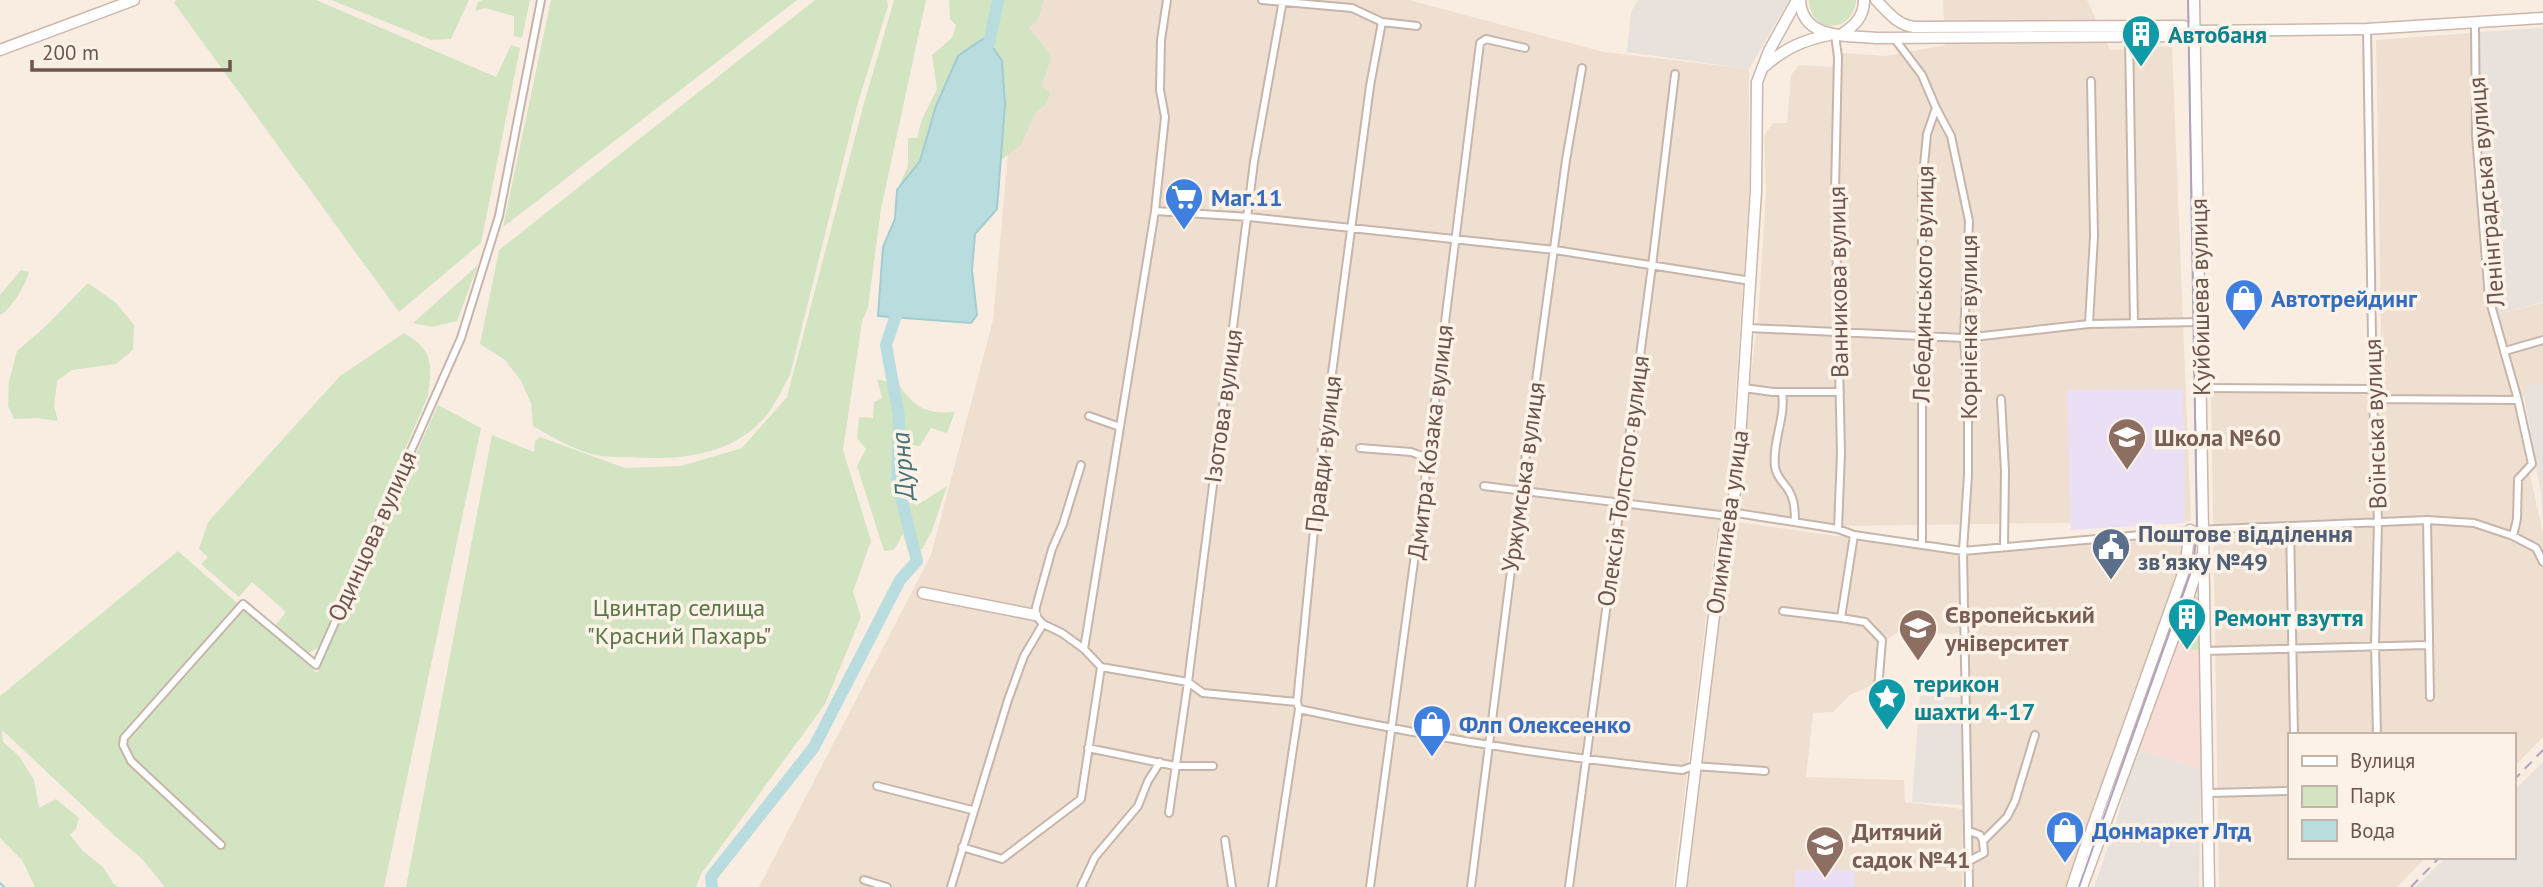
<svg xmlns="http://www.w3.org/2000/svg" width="2543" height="887" font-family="'PT Sans',sans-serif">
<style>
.residential{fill:#efdfd1}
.commercial{fill:#f8ddd6}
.industrial{fill:#e8e1dc}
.education{fill:#eadff5}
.green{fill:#d3e4c2}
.water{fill:#b9dddf;stroke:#a1cdd0;stroke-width:2}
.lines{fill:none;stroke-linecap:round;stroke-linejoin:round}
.stream{stroke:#a1cdd0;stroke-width:2}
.river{stroke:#b9dddf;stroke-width:12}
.street-casing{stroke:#c7b5ab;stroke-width:10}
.secondary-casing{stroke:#cdb6ab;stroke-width:13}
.street{stroke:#fff;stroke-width:6}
.secondary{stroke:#fff;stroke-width:10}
.tram{stroke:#afa3c0;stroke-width:2}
.rail{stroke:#afa3c0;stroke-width:2;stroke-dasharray:10 7;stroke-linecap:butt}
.labels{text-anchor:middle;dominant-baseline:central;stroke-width:7;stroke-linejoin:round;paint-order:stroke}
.culture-label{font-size:24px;font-weight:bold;fill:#0d838f;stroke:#fcf2e7;text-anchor:start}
.street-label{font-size:24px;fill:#6d544c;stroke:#fcf2e7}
.shop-label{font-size:24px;font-weight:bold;fill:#366cbe;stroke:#fcf2e7;text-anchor:start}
.education-label{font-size:24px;font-weight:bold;fill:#785e54;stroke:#fcf2e7;text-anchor:start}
.service-label{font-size:24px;font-weight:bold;fill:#4e5e75;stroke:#fcf2e7;text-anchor:start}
.park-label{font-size:24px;fill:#5a7748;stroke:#fcf2e7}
.water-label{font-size:26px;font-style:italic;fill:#457377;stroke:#fcf2e7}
</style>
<rect width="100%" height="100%" fill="#f9ede2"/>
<path class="residential" d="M1025 0H1409L1604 52 1749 69V195L1729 490 1716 537 1673 887H759L931 555 993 320 1019 32Z
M1943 0H2087L2110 50 2172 46 2191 521 1846 526 1734 513 1758 317 1766 195 1764 136 1773 123H1787L1791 75 1799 65 1831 67 1844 53 1885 56 1945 45Z
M2470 33 2503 313 2543 303V390L2513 400 2543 533V737L2513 768V735H2289V857H2426L2397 887H2219L2211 393 2382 384 2376 40Z
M1737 522 1958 553 1961 630 1954 634 1899 632 1881 643 1879 682 1850 695 1833 712 1813 713 1806 777 1904 780 1905 802 1963 809 1962 887H1686L1724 539 1729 525Z
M2187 534 2185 568 2068 887H1973L1966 558 1967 554Z"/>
<path class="commercial" d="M2179 636 2183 648 2199 651 2201 769 2136 750Z"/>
<path class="industrial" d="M1638 0H1789L1749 69 1627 52 1631 12Z
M2543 28V302L2499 314 2493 286 2479 78 2480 32Z
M2543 383V526L2541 494 2523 388Z
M1920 695 1966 698 1964 805 1912 802Z
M2136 750 2201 769 2199 887H2094L2113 833Z
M2543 762V887H2416L2446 857H2513V791Z"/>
<path class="education" d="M2183 389 2185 523 2071 530 2067 390Z
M1795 870H1855V887H1795Z"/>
<path class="green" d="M176 0H316L496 77 511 45 520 48 481 243 399 312 174 3Z
M331 0H469L451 39 431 40Z
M483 0H530L522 38 514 36V16L485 8 475 11 478 2Z
M551 0H797L503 227Z
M815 0H887L888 6 857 106 790 375C783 387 777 401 769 412 736 456 678 461 628 457 617 457 606 457 596 455 574 450 552 437 533 426L531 403 521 381 505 360 480 344 499 250Z
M894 0H926L881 209 868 307 862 322 843 450 871 541 853 592 861 617 825 704 701 874 696 887H406L492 435 534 452 535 441 540 437 625 468 681 466 742 448 787 397 863 107Z
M949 0H1044L1038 19 1029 28 1050 54 1051 59 1041 86 1050 93 1046 104 1035 113 1021 145 1001 160 997 209 897 190 908 166V138H917L922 119 937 89 932 55 952 38 956 25 950 19Z
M1809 0H1856V2C1851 35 1809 33 1809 0Z
M478 265 457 321 432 327 413 323Z
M21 270 29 272C26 284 11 310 0 315V295Z
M88 283 116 303 134 325 133 350 116 364 72 370 57 381 54 406 58 421 37 418 14 419 8 406 9 381 17 351 46 326Z
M404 333C434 350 432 365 428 396L319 647 311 652 302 651 274 627 286 612 252 582 239 597 201 564 208 557 199 549 208 522 340 376Z
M877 379 899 385C916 409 926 414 955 412L947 433 931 428 920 446 906 445 907 499 917 505 947 486 932 531 922 549 908 551 903 534 894 550 884 551 857 466 866 449 857 438 859 417 873 418 874 402 882 398Z
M438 405 481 428 384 887H165L141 858 115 836 2 730 3 742 19 756 34 780 39 808 56 799 79 818 76 829 70 835 83 851 103 867 113 883 119 887H35L22 860 0 838V696L178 551 317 673Z
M2196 596 2200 598 2199 651 2183 648 2179 636 2192 597Z"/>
<path class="water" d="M986 37 1002 61 1005 104 997 209 975 234 972 270 977 315 971 323 878 316 883 247 895 219 897 190 920 161 936 106 958 56Z"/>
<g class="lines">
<path class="stream" d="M0 883 4 887"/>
<path class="river" d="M984 57 990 39 998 0
M712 887 711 877 814 747 900 580 917 561 897 481 899 417 886 345 900 303"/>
<g class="street-casing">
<path id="street" d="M1262 0 1352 8 1382 22 1417 26
M2475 23 2476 135 2489 298 2518 400 2532 464 2518 479 2517 519 2513 536
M2367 29 2373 399 2378 522 2375 645 2377 735
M1835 35 1838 57 1835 190 1841 453 1838 529
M2129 36 2134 323
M1894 38 1922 75 1936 108 1927 134 1922 186V545
M1936 108 1951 136 1969 221 1964 338 1968 398V475L1963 551 1969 887
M1155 211 1249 217 1555 250 1751 281
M2089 324 2094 236 2091 81
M1749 328 1964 338 2089 324 2201 322
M2505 351 2543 340
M1744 388 1773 392H1840
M2202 388 2373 389
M1782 392C1786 418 1772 441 1775 467 1777 480 1787 484 1791 495 1795 503 1795 513 1795 522
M2001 399 2005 471 2004 547
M2373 399 2518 400
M1089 416 1120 427
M1360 448 1411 452 1428 458
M1484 486 1728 516
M1730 512 1838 529 1854 535 1963 551 2197 530 2427 520
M2290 526 2294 735
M1854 535 1841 618 1865 622 1882 640 1878 689
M1783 611 1841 618
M1043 624 1062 633 1084 649 1101 667 1188 682 1203 693 1297 702
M1084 649 1155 211 1165 117 1160 90 1161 40 1167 0
M2204 651 2428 645
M2430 697 2427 520 2474 523 2513 536 2536 548 2543 562
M1299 709C1426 737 1553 757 1682 770L1694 766 1765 771
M1088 748 1175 766H1213
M877 786 972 810
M2209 793 2289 791
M1169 813 1188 682 1254 162 1283 0
M1969 831 1980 835 1983 841 2007 817 2015 801 2035 735
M1225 840 1232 887
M221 845 131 761 123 745 124 738 243 604 316 665 461 338 499 216 541 0
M962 847 1002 859 1081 799 1101 667
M1969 861 1984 853 1983 841
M864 880 887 887
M951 887 1008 700 1024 656 1043 624 1035 615 1036 607 1052 549 1063 524 1081 465
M1081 887 1095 857 1138 806 1148 781 1160 762
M1272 887 1299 709 1297 702 1322 449 1370 86 1382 22
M1370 887 1428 458 1480 43 1486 39 1525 48
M1471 887 1521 491 1566 160 1582 68
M1569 887 1652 266 1675 74"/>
</g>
<g class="secondary-casing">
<path id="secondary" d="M1800 0C1802 40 1847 35 1876 38L2184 36 2189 35 2195 31 2367 29 2543 18
M1876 0C1888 12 1897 25 1914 27L2184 26 2195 31
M2194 0 2209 887
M1842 34C1855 25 1864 17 1864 0
M0 50 134 0
M1765 66C1785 48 1804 40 1829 35
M923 593 1035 615
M2084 851 2185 568 2190 530
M1681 887 1724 533 1737 485 1756 191 1757 82 1769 51 1797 0
M2072 887 2084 851 2088 850
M2082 887 2188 598 2201 557"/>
</g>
<use href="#street" class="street"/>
<use href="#secondary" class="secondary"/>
<path class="tram" d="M2079 887 2193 566 2197 530 2188 0"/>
<path class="rail" d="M2513 781 2543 750
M2411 887 2440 857"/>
</g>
<defs>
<g id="building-pin" transform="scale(2.0125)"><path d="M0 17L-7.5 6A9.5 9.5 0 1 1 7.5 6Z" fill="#0f9aa8" stroke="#fcf2e7"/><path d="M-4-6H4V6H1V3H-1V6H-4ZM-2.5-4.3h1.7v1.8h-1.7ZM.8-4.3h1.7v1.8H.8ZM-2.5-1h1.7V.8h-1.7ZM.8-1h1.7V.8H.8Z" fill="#fff"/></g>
<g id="supermarket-pin" transform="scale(2.0125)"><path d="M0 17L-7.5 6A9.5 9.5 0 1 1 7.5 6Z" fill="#3f7fe0" stroke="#fcf2e7"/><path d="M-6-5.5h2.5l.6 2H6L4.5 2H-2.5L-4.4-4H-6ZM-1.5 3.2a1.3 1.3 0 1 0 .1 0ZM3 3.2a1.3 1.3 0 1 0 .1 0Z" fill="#fff"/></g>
<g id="shop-pin" transform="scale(2.0125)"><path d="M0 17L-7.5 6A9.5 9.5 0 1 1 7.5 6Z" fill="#3f7fe0" stroke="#fcf2e7"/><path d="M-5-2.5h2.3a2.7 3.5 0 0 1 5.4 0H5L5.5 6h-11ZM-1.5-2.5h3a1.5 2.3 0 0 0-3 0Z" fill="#fff"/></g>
<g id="school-pin" transform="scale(2.0125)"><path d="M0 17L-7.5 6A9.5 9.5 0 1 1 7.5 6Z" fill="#8d6e63" stroke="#fcf2e7"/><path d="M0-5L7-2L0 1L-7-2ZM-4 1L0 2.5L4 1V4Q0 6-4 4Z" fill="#fff"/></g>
<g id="civic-pin" transform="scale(2.0125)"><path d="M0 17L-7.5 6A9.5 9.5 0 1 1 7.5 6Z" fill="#5c6f8a" stroke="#fcf2e7"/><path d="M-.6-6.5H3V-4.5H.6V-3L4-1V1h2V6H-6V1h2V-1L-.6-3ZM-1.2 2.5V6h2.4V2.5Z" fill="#fff"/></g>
<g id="university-pin" transform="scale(2.0125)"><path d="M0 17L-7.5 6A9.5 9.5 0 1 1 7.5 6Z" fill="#8d6e63" stroke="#fcf2e7"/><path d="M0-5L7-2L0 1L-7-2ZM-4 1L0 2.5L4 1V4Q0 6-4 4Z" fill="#fff"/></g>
<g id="sight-pin" transform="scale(2.0125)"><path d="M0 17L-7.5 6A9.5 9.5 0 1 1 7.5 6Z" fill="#0f9aa8" stroke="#fcf2e7"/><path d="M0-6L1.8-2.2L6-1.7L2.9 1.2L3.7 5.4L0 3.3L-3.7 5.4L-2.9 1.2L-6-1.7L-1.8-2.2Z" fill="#fff"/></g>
</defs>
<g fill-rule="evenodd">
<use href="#building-pin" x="2141" y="34"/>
<use href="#supermarket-pin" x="1184" y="197"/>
<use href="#shop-pin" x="2244" y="298"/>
<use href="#school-pin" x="2127" y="437"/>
<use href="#civic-pin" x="2111" y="547"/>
<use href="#building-pin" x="2187" y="617"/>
<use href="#university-pin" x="1918" y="628"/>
<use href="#sight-pin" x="1887" y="697"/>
<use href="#shop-pin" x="1432" y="724"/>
<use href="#shop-pin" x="2065" y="830"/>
<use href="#school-pin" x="1825" y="845"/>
</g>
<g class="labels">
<g class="culture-label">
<text x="2168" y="34">Автобаня</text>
<text x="2214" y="617">Ремонт взуття</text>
<text x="1914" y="683">терикон<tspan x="1914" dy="28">шахти 4-17</tspan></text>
</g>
<g class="street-label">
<text transform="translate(2486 192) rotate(-95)">Ленінградська вулиця</text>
<text transform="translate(1838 282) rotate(-91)">Ванникова вулиця</text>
<text transform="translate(1923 284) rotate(-89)">Лебединського вулиця</text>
<text transform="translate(2200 297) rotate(-91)">Куйбишева вулиця</text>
<text transform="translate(1968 327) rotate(-90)">Корнієнка вулиця</text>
<text transform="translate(1223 406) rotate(-82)">Ізотова вулиця</text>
<text transform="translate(2375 424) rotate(-92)">Воїнська вулиця</text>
<text transform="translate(1430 442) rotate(-83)">Дмитра Козака вулиця</text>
<text transform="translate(1323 454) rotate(-83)">Правди вулиця</text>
<text transform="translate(1523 477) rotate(-82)">Уржумська вулиця</text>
<text transform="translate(1623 481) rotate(-82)">Олексія Толстого вулиця</text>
<text transform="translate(1727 522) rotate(-82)">Олимпиева улица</text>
<text transform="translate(372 536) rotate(-66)">Одинцова вулиця</text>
</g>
<g class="shop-label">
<text x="1211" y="197">Маг.11</text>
<text x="2271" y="298">Автотрейдинг</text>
<text x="1459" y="724">Флп Олексеенко</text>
<text x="2092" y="830">Донмаркет Лтд</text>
</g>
<g class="education-label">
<text x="2154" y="437">Школа №60</text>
<text x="1945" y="614">Європейський<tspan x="1945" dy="28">університет</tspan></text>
<text x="1852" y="831">Дитячий<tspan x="1852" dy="28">садок №41</tspan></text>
</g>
<g class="service-label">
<text x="2138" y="533">Поштове відділення<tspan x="2138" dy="28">зв'язку №49</tspan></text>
</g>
<g class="park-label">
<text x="679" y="607">Цвинтар селища<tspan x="679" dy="28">"Красний Пахарь"</tspan></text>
</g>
<g class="water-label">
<text transform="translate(902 466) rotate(-94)">Дурна</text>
</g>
</g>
<rect x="2288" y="733" width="228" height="126" fill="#fcf2e7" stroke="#c3b3a9" stroke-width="2"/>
<rect x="2302" y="756" width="35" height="10" fill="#ffffff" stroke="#c3b3a9" stroke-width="2"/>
<text x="2350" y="768" font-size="21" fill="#6d544c">Вулиця</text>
<rect x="2302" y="786" width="35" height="21" fill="#d3e4c2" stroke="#c3b3a9" stroke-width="2"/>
<text x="2350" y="803" font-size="21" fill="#6d544c">Парк</text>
<rect x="2302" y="820" width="35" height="21" fill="#b9dddf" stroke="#c3b3a9" stroke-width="2"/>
<text x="2350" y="838" font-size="21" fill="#6d544c">Вода</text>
<path d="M32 60v10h198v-10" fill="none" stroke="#6d544c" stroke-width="3.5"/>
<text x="42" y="60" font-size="21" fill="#6d544c" stroke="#fcf2e7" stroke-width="5" paint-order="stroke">200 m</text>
</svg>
